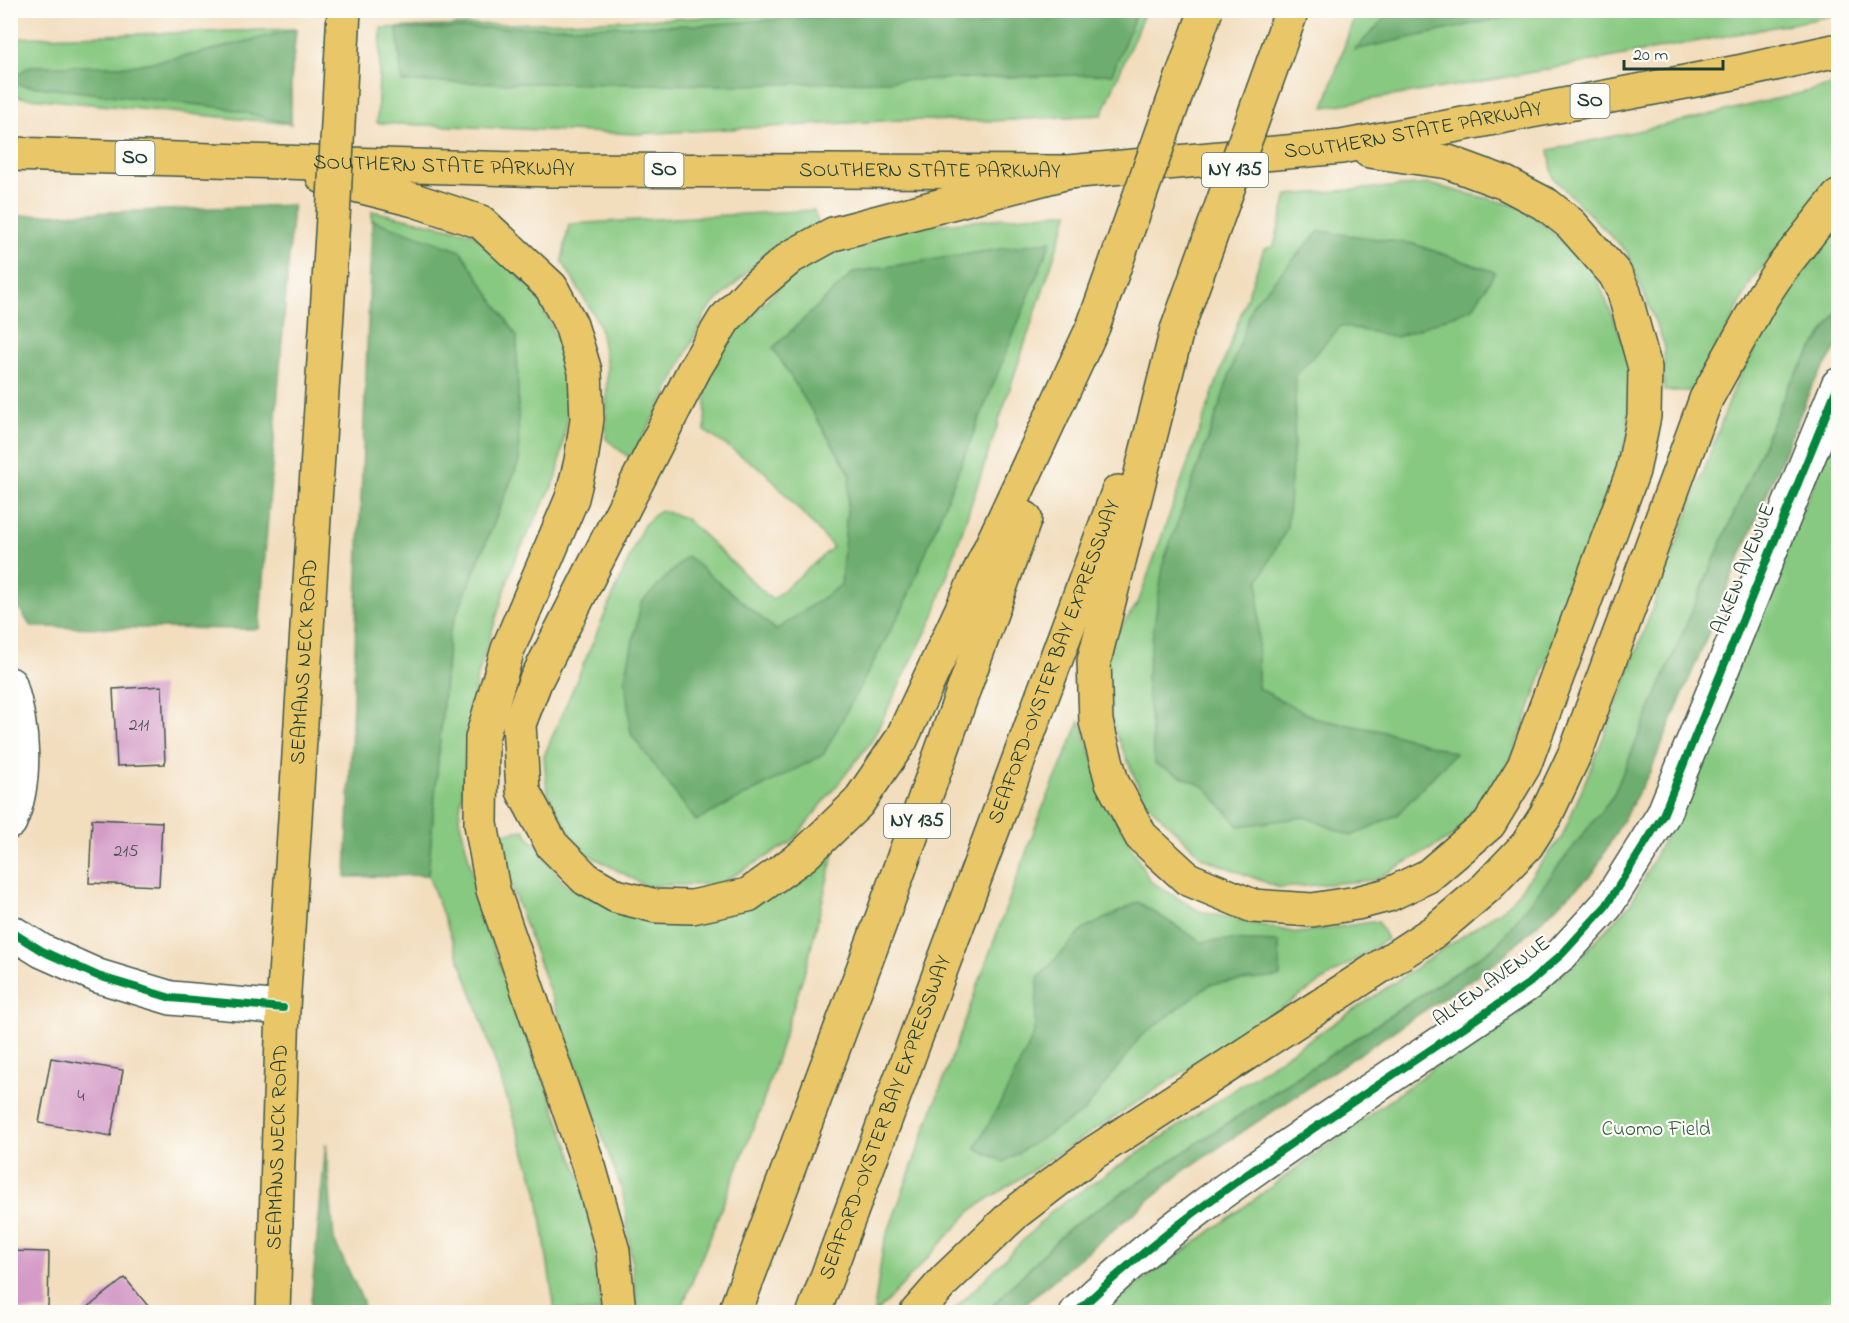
<svg xmlns="http://www.w3.org/2000/svg" width="1849" height="1323" font-family="'Indie Flower',sans-serif">
<style>
.green{fill:#88c981;stroke:#54835a;stroke-width:1.5}
.forest{fill:#6ead6f;stroke:#467552;stroke-width:1.5}
.building{fill:#d49bc7}
.lines{fill:none;stroke-linecap:round;stroke-linejoin:round}
.minor-casing{stroke:#3f5549;stroke-width:36}
.major-casing{stroke:#3f5549;stroke-width:36}
.highway-casing{stroke:#3f5549;stroke-width:36}
.minor{stroke:#fff;stroke-width:33}
.major{stroke:#e9c769;stroke-width:33}
.highway{stroke:#e9c769;stroke-width:33}
.major-bridge-casing{stroke:#3f5549;stroke-width:36;stroke-linecap:butt}
.highway-bridge-casing{stroke:#3f5549;stroke-width:36;stroke-linecap:butt}
.major-bridge{stroke:#e9c769;stroke-width:33}
.highway-bridge{stroke:#e9c769;stroke-width:33}
.cycleway-casing{stroke:#fdfcf7;stroke-width:11}
.cycleway{stroke:#00873e;stroke-width:8}
.labels{text-anchor:middle;dominant-baseline:central;stroke-width:4.5;stroke-linejoin:round;paint-order:stroke}
.number-label{font-size:18px;fill:#4c5459}
.shield{fill:#fdfcf7;stroke:#62766e;stroke-width:1.5}
.shield-label{font-size:20px;font-weight:bold;fill:#1f3d34}
.street-label{font-size:21px;fill:#1f3d34;stroke:#fdfcf7}
.park-label{font-size:21px;fill:#396047;stroke:#fdfcf7}
</style>
<rect width="100%" height="100%" fill="#fdfcf7"/>
<filter id="ink" filterUnits="userSpaceOnUse"><feTurbulence type="fractalNoise" baseFrequency=".0167" numOctaves="2"/><feDisplacementMap in="SourceGraphic" scale="12" xChannelSelector="R" yChannelSelector="G"/><feConvolveMatrix kernelMatrix="1 2 1 2 8 2 1 2 1" color-interpolation-filters="sRGB"/></filter>
<filter id="wash" filterUnits="userSpaceOnUse"><feTurbulence type="fractalNoise" baseFrequency=".008" numOctaves="4" result="noise"/><feDisplacementMap in="SourceGraphic" scale="24" xChannelSelector="R" yChannelSelector="G"/><feGaussianBlur stdDeviation="1.35" result="paint"/><feColorMatrix in="noise" values="0 0 0 0 0 0 0 0 0 0 0 0 0 0 0 0 0 1.4 0 .05"/><feComposite in="paint" operator="in"/></filter>
<g filter="url(#wash)">
<rect width="100%" height="100%" fill="#f2ddbd"/>
<path class="green" d="M843 10 1145 11 1102 115 992 121 901 120 636 134 377 123 381 28 782 15Z
M1356 11H1838V15L1485 81 1324 107Z
M296 29 291 80V124L11 96 10 38Z
M1838 84V174L1752 280 1696 391H1664V344L1627 252 1553 178 1549 150 1692 119Z
M1429 184 1526 208 1594 271 1632 363 1628 435 1512 758 1454 836 1374 880 1280 888 1203 858 1145 801 1113 727 1104 651 1138 603 1264 249 1274 246 1287 195Z
M814 210 819 226 766 254 707 311 666 395 631 459 606 439 607 367 599 324 562 261 569 224Z
M372 211 473 233 538 294 574 381 557 477 514 561 476 682 459 818 484 922 587 1195 601 1312H555L537 1190 475 1001 428 875 449 633 519 461 372 220Z
M1069 212 933 618 871 742 792 842 719 884 646 886 580 850 547 793 544 756 643 526 660 510 685 518 772 600 833 547 765 472 705 431 706 386 726 341 797 269 886 229Z
M1838 223V311L1789 385 1613 796 1504 940 1069 1228 986 1312H952L1054 1209 1342 1018 1508 905 1562 837 1613 714 1738 378 1817 243Z
M1838 425V1312H1104L1110 1305 1571 967 1631 903 1673 821Z
M1080 721 1110 807 1150 881 1199 911 1297 933 1378 921 1387 939 973 1209 877 1312H874L883 1246 1039 817Z
M524 830 564 884 652 921 837 840 808 961 760 1111 680 1312H638L623 1193 506 872 500 834Z"/>
<path class="forest" d="M897 11H1137L1112 74 745 85 402 82 397 29 701 25Z
M1392 11V10L1534 11 1354 50Z
M296 29 291 80V124L226 108 11 84V79L30 66H130L196 54Z
M293 205 259 629 31 627 11 595V216Z
M372 220 461 251 517 336 519 461 449 633 428 875 346 877Z
M1319 231 1414 244 1495 272 1473 308 1397 337 1341 326 1296 375 1294 441 1287 528 1259 580 1258 688 1317 719 1391 733 1455 753 1397 815 1351 836 1305 817 1239 826 1205 787 1155 764 1146 679 1164 560 1215 419 1253 304Z
M1051 241 904 606 823 755 696 821 631 734 625 678 641 603 687 556 776 630 841 585 850 473 773 348 854 272Z
M1838 311V345L1812 386 1651 770 1593 873 1494 964 1185 1170 1015 1312H986L1069 1228 1496 946 1613 796 1789 385Z
M1138 902 1201 942 1228 940 1279 942 1280 977 1211 984 1140 1037 1085 1111 1004 1162 975 1148 1007 1091 1034 1034 1038 978 1084 929Z
M326 1143 334 1240 363 1301V1312H310Z"/>
<g id="blocks">
<path class="building" d="M162 686 165 764 117 766 113 689Z
M92 819 162 822 159 886 89 883Z
M51 1058 123 1070 111 1136 39 1123Z
M10 1251 49 1252 48 1311H10Z
M125 1278 153 1312H82Z"/>
</g>
</g>
<g filter="url(#ink)">
<use href="#blocks" fill-opacity="0" stroke="#3f5549" stroke-width="1.5"/>
<g class="lines">
<g class="minor-casing">
<path id="minor" d="M10 684C23 727 28 779 10 822
M10 931 42 951 98 976 171 998 283 1008
M1077 1312C1154 1237 1243 1176 1332 1116 1397 1072 1462 1028 1528 984L1562 954 1606 906 1663 815 1838 385"/>
</g>
<g class="major-casing">
<g id="major">
<path id="s1" d="M273 1312 283 1008 333 218"/>
</g>
</g>
<g class="highway-casing">
<g id="highway">
<path id="s2" d="M10 154 549 170 1068 172 1341 147 1738 72 1838 50"/>
<path d="M1068 172 833 234 791 257 752 290 724 320 695 368 535 682 519 724 523 791 552 845 586 879 616 896 656 906 692 907 748 895 804 855 858 803 901 740 1093 327"/>
<path d="M323 177 414 200 481 222 551 287 571 325 585 371 587 419 581 461 572 498 508 649 482 738 481 824 493 890 590 1170 613 1251 619 1312"/>
<path d="M1177 330 1094 661 1096 722 1112 782 1141 836 1188 879 1253 906 1312 910 1357 903 1388 895 1428 876 1489 824 1524 766 1633 471 1644 416 1645 368 1624 292 1615 274 1571 224 1547 205 1505 183 1448 162 1369 151"/>
<path d="M735 1312 882 918 1025 518"/>
<path id="s3" d="M814 1312 1118 492"/>
<path d="M917 1312 945 1280 1015 1213 1092 1154 1435 931 1487 887 1527 845 1546 815 1577 749 1706 399 1763 296 1781 269 1838 197"/>
</g>
</g>
<use href="#minor" class="minor"/>
<use href="#major" class="major"/>
<use href="#highway" class="highway"/>
<g class="major-bridge-casing">
<path id="major-bridge" d="M333 218 344 10"/>
</g>
<g class="highway-bridge-casing">
<path id="highway-bridge" d="M1093 327 1206 10
M1177 330 1292 10"/>
</g>
<use href="#major-bridge" class="major-bridge"/>
<use href="#highway-bridge" class="highway-bridge"/>
<g class="cycleway-casing">
<path id="cycleway" d="M10 931 42 951 98 976 171 998 283 1008
M1077 1312C1154 1237 1243 1176 1332 1116 1397 1072 1462 1028 1528 984L1562 954 1606 906 1663 815 1838 385"/>
</g>
<use href="#cycleway" class="cycleway"/>
</g>
</g>
<g class="labels">
<g class="number-label">
<text x="139" y="726">211</text>
<text x="126" y="852">215</text>
<text x="81" y="1097">4</text>
</g>
<g class="shield">
<rect x="1570.5" y="84" width="39" height="34" rx="4.5"/>
<rect x="115.5" y="141" width="39" height="34" rx="4.5"/>
<rect x="644.5" y="153" width="39" height="34" rx="4.5"/>
<rect x="1202" y="153" width="66" height="34" rx="4.5"/>
<rect x="884" y="804" width="66" height="34" rx="4.5"/>
</g>
<g class="shield-label">
<text x="1590" y="101">SO</text>
<text x="135" y="158">SO</text>
<text x="664" y="170">SO</text>
<text x="1235" y="170">NY 135</text>
<text x="917" y="821">NY 135</text>
</g>
<g class="street-label">
<text stroke="none"><textPath href="#s2" startOffset="1406">SOUTHERN STATE PARKWAY</textPath></text>
<text stroke="none"><textPath href="#s2" startOffset="434">SOUTHERN STATE PARKWAY</textPath></text>
<text stroke="none"><textPath href="#s2" startOffset="920">SOUTHERN STATE PARKWAY</textPath></text>
<text transform="translate(1744 569) rotate(-68)">ALKEN AVENUE</text>
<text stroke="none"><textPath href="#s1" startOffset="651">SEAMANS NECK ROAD</textPath></text>
<text stroke="none"><textPath href="#s3" startOffset="693">SEAFORD-OYSTER BAY EXPRESSWAY</textPath></text>
<text transform="translate(1492 982) rotate(-36)">ALKEN AVENUE</text>
<text stroke="none"><textPath href="#s3" startOffset="207">SEAFORD-OYSTER BAY EXPRESSWAY</textPath></text>
<text stroke="none"><textPath href="#s1" startOffset="165">SEAMANS NECK ROAD</textPath></text>
</g>
<g class="park-label">
<text x="1656" y="1130">Cuomo Field</text>
</g>
</g>
<rect width="1849" height="1323" fill="none" stroke="#fdfcf7" stroke-width="36"/>
<path d="M1624 60v9h99v-9" fill="none" stroke="#1f3d34" stroke-width="3"/>
<text x="1633" y="60" font-size="18" fill="#1f3d34" stroke="#fdfcf7" stroke-width="4.5" paint-order="stroke">20 m</text>
</svg>
